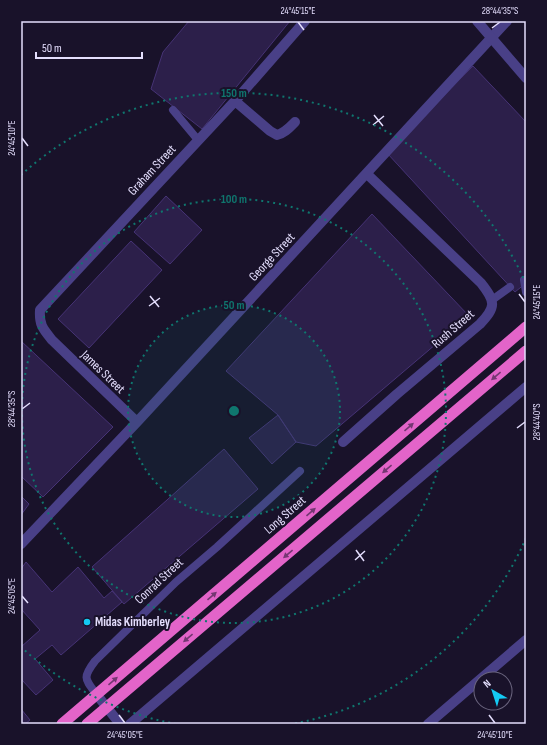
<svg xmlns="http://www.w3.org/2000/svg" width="547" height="745" font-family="'Sofia Sans Condensed',sans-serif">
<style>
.building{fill:#2c1f4a;stroke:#463375}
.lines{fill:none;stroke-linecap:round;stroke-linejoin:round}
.service{stroke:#494087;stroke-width:8}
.minor{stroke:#494087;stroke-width:10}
.tertiary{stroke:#494087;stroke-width:10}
.trunk{stroke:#e364c9;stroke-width:11}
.oneway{fill:#743772}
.ticks{fill:none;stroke:#e4defd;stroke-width:1.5}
.ring{fill:none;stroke:#0f766e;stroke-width:2;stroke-dasharray:2 4}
.poi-dot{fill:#14caf3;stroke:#19122a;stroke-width:1.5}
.labels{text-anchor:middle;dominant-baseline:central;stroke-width:4;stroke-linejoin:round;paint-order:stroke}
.street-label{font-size:13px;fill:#e4defd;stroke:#19122a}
.poi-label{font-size:13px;font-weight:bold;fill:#e4defd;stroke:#19122a;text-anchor:start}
.centre{fill:#0f766e;stroke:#19122a;stroke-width:2}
.ring-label{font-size:12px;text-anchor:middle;font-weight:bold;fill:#0f766e;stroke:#19122a;stroke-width:4;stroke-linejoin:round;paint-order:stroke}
.neatline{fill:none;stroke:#e4defd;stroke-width:1.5}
.ticks-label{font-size:10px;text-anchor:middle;fill:#e4defd}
</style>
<rect width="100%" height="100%" fill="#19122a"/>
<path class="building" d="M189 21H290L202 129 151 89 163 52Z
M473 66 526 122V283L515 292 387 153Z
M166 196 202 230 170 264 134 232Z
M372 214 469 316 316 446 296 442 278 415 226 371Z
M131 241 162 270 89 348 58 319Z
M21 341 113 427 43 497 21 476Z
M278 415 296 442 272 464 249 438Z
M224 449 258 489 124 604 92 567Z
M21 496 29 504 21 515Z
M26 562 52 592 78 567 104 598 112 591 122 602 61 655 52 645 35 659 53 680 36 695 21 679V647L40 630 21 609V569Z
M21 709 30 720 25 724H21Z"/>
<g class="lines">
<path class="service" d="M173 110 198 140
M524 280 526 292
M492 300 510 287
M97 695C85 679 82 678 95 661L176 582 217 547 300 471"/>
<path class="minor" d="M235 101 270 131 277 135C285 133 289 128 295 122
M137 422 52 340C43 329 39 325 40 310L235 101 305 21
M343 442 397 394 480 324C496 307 496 302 481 283L367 174
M21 544 137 422 507 21
M97 695 120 724
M130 724 526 387
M428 724 526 640"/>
<path class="tertiary" d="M477 21 526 78"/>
<path class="trunk" d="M62 724 526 327
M87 724 526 351"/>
</g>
<defs><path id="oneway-solid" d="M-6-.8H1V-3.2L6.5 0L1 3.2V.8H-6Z"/></defs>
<g class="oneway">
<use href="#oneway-solid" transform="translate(496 376) rotate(140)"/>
<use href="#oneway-solid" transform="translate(409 427) rotate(-41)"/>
<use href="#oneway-solid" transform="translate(387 469) rotate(140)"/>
<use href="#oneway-solid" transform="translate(311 512) rotate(-41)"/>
<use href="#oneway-solid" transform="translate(288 554) rotate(140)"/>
<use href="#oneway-solid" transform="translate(212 596) rotate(-41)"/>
<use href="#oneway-solid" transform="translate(188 638) rotate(140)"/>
<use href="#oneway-solid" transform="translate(113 681) rotate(-41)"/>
</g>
<path class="ticks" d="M298 22 304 30M492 28 500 22M374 115 383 126M373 125 384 116M22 138 28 146M519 294 525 302M150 296 159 307M149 306 160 298M22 409 30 403M517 428 525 422M356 550 364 561M355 560 365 551M22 596 28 603M119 715 125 723M489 715 495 723"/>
<circle cx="234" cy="411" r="106" fill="#0f766e" fill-opacity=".12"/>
<g class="ring">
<circle cx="234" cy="411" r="106"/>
<circle cx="234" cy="411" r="212"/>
<path d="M526 538A318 318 0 0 1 292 724M176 724A318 318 0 0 1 21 647M21 175A318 318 0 0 1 526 284"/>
</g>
<circle class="poi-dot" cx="87" cy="622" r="4"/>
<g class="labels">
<g class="street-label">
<text transform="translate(152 170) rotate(-47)">Graham Street</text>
<text transform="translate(272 257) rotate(-47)">George Street</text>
<text transform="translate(453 329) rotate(-41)">Rush Street</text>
<text transform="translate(103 372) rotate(44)">James Street</text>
<text transform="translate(285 515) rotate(-41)">Long Street</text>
<text transform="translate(159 581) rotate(-43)">Conrad Street</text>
</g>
<g class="poi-label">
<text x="95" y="622">Midas Kimberley</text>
</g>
</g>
<circle cx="234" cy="411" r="6" class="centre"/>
<g class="ring-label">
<text x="234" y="97">150 m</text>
<text x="234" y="203">100 m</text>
<text x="234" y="309">50 m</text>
</g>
<rect width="547" height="745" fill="none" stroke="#19122a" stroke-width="44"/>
<g transform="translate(493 691) rotate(321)"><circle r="19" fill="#19122a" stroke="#6a647e"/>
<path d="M0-3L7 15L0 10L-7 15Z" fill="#14caf3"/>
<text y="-6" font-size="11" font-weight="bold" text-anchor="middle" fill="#e4defd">N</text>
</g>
<path d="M36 52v6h106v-6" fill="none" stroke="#e4defd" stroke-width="2"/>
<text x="42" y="52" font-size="12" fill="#e4defd" stroke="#19122a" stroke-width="3" paint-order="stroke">50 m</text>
<rect x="22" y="22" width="503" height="701" class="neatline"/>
<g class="ticks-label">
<text x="298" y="14">24°45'15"E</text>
<text x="500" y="14">28°44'35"S</text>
<text transform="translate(11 138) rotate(-90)" y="4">24°45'10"E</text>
<text transform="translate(536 302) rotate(-90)" y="4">24°45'15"E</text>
<text transform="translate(11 409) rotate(-90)" y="4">28°44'35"S</text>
<text transform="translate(536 422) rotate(-90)" y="4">28°44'40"S</text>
<text transform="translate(11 596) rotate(-90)" y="4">24°45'05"E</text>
<text x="125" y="738">24°45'05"E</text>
<text x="495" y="738">24°45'10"E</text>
</g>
</svg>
